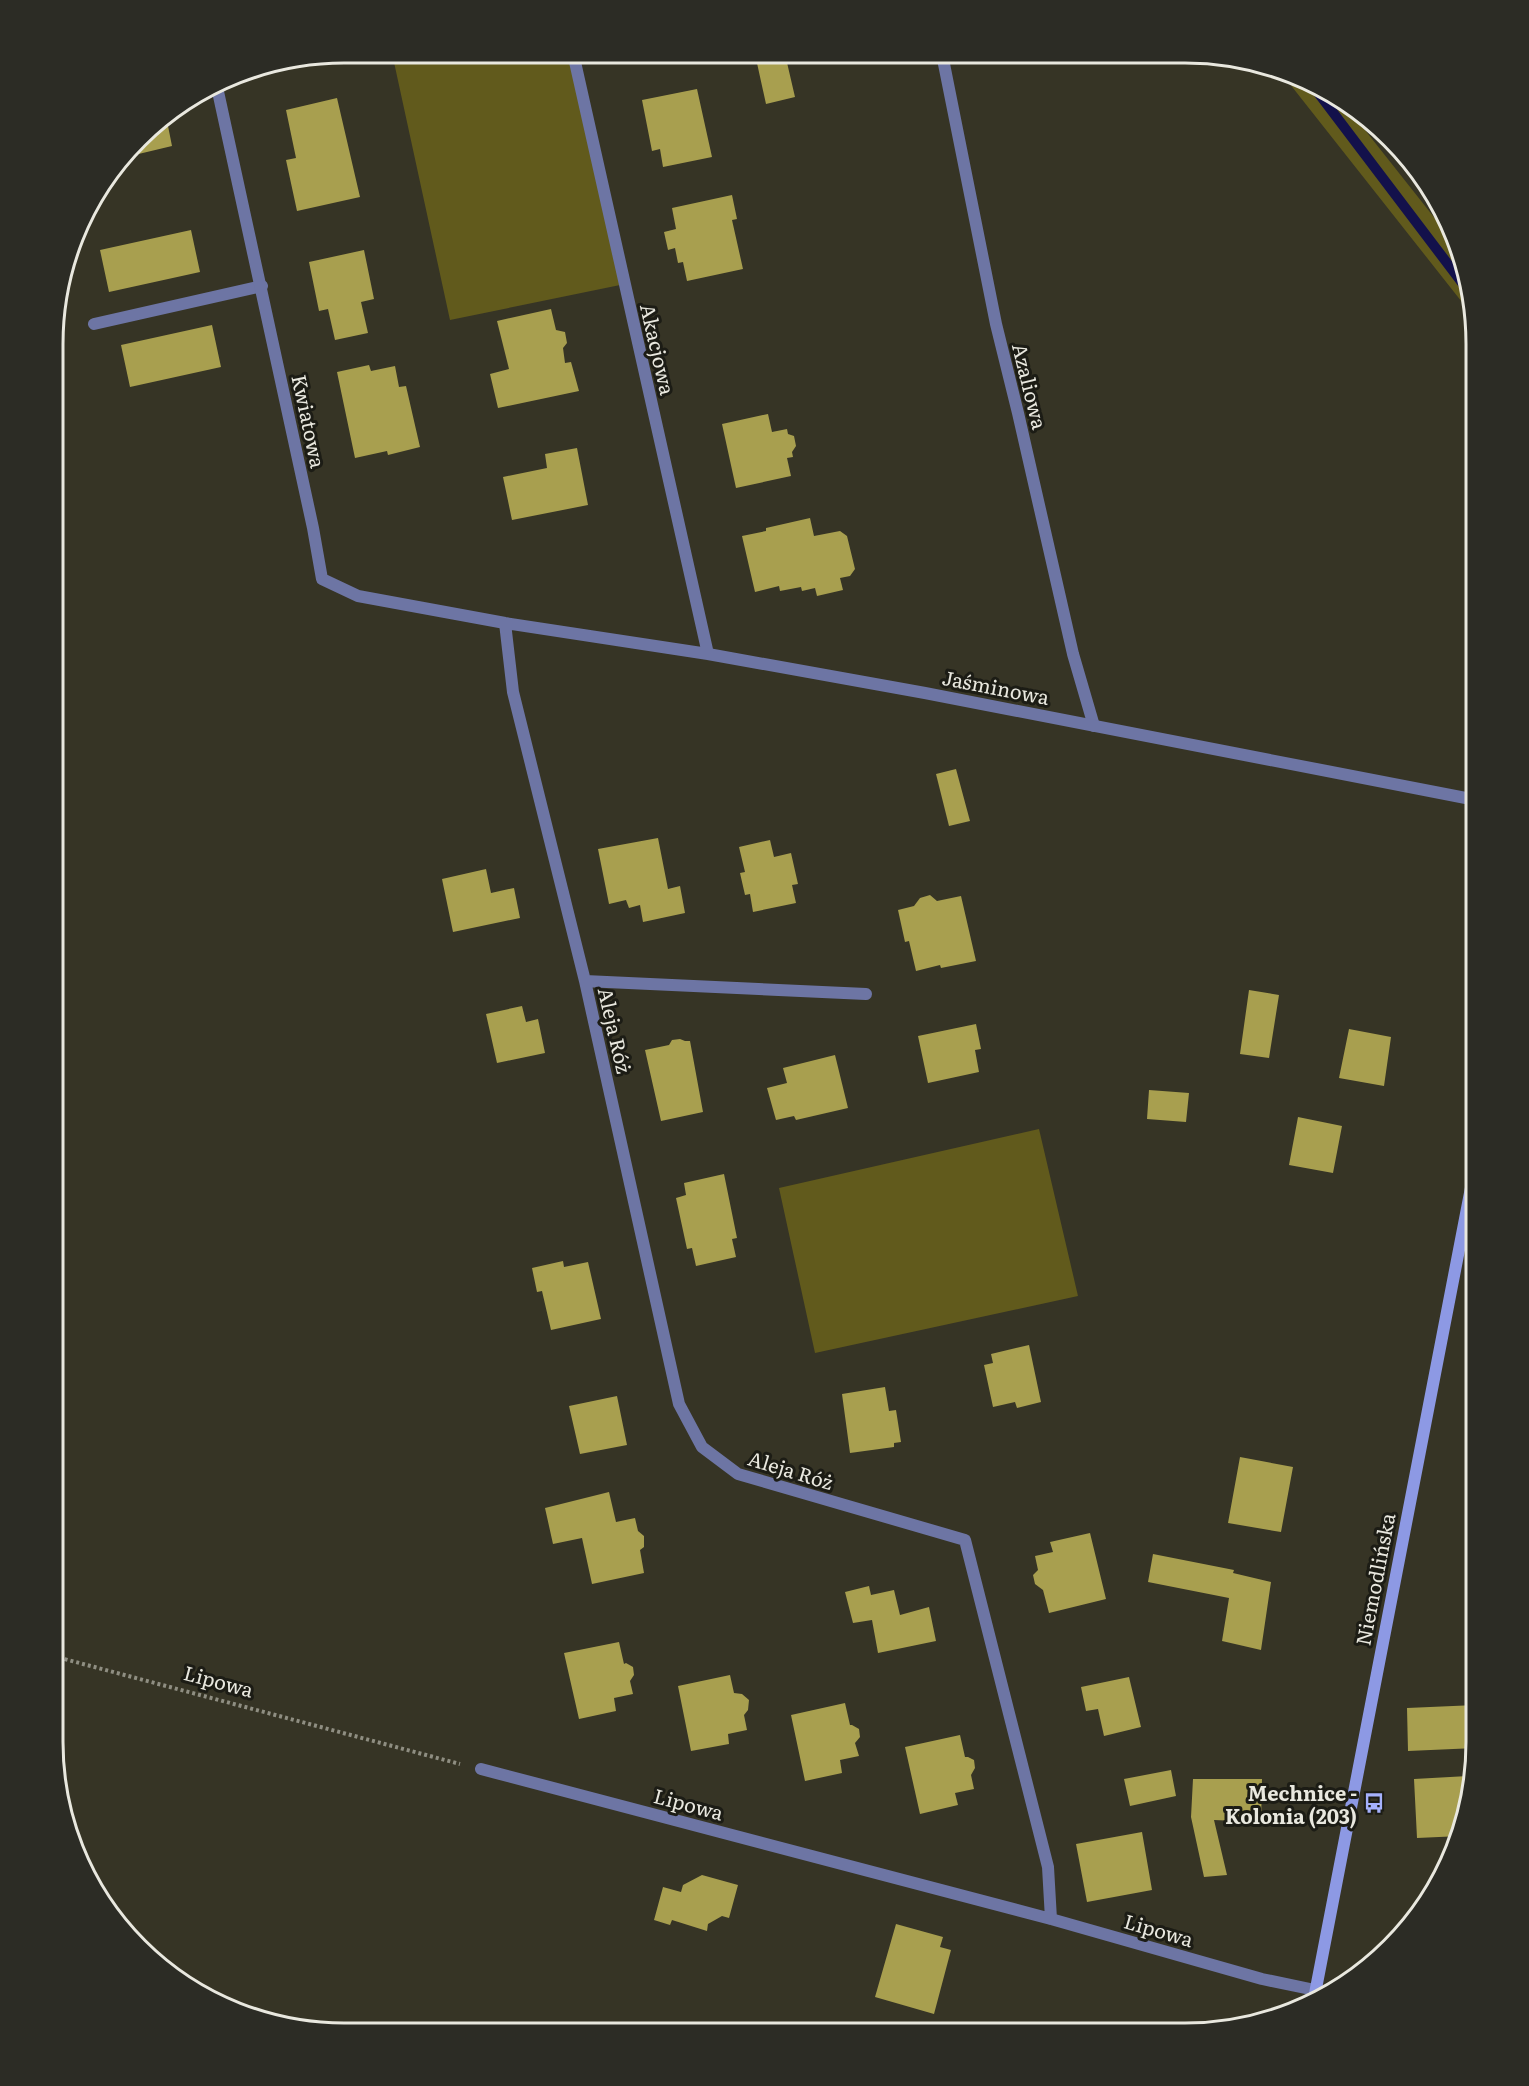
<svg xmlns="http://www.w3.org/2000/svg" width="1529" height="2086" font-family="Literata,serif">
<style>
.green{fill:#615a1c}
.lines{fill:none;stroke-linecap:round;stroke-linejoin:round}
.stream{stroke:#13114b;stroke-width:10}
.building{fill:#a89f4f}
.path{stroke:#8f8e82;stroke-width:4;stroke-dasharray:3 3;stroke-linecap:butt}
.service{stroke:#6d75a4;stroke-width:12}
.minor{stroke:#6d75a4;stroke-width:12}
.secondary{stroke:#8d99e4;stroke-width:12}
.labels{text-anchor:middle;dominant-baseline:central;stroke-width:6;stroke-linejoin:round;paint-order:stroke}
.street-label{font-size:20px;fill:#e9e8df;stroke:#1c1c15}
.poi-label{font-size:20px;font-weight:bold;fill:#e9e8df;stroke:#1c1c15;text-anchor:end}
.rim{fill:none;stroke:#e9e8df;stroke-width:3}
</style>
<rect width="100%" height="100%" fill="#363425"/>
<path class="green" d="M392 53H573L625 284 450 320Z
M1278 69 1296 75 1342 101 1452 240 1469 311Z
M1039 1129 1078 1296 815 1353 779 1188Z"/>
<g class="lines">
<path class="stream" d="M1310 82 1463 284"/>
</g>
<path class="building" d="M631 53H667V54L633 62Z
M755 54H785L795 97 766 104Z
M697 89 712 157 663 167 660 149 652 151 642 100Z
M337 98 360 197 297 211 286 160 296 158 286 110Z
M166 116 172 146 126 157 152 125Z
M732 195 737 219 732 220 743 269 687 281 683 262 678 263 675 248 668 250 664 232 676 229 672 208Z
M191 230 200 272 109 292 100 250Z
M364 250 374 299 361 302 368 333 335 340 328 309 319 311 309 262Z
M551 309 556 330 565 332 567 343 563 348 565 363 571 362 579 391 498 408 490 374 509 369 497 321Z
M212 325 221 367 130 387 121 345Z
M369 365 371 371 395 366 399 387 406 386 420 447 388 455 387 451 355 458 337 372Z
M768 414 772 432 787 429 788 434 794 436 796 446 792 452 793 457 787 458 791 476 736 488 722 424Z
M577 448 588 505 512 520 503 477 547 468 545 454Z
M810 518 814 536 840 531 847 536 855 569 850 576 840 578 843 590 817 596 815 588 802 591 801 587 780 591 779 586 755 592 742 536 766 531V528Z
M956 769 970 821 949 826 936 774Z
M658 838 668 889 680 886 685 913 643 922 640 905 629 908 626 900 609 904 598 849Z
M770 840 774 857 791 853 798 884 792 885 796 903 753 912 750 894 745 895 740 873 745 872 739 847Z
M486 869 491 893 514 888 520 918 453 932 442 879Z
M930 895 937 901 961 896 976 961 941 968 940 965 916 971 909 941 905 942 898 910 914 906 920 898Z
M1249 990 1279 995 1269 1058 1240 1054Z
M522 1006 526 1022 538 1019 545 1053 497 1063 486 1014Z
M976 1024 981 1049 975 1050 979 1072 928 1083 918 1036Z
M1349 1029 1391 1037 1384 1086 1339 1078Z
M680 1039 685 1041H690L703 1112 661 1121 645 1050 669 1045 672 1040Z
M835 1055 848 1108 796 1120 794 1116 776 1120 767 1088 787 1083 783 1068Z
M1149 1090 1189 1093 1186 1122 1147 1119Z
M1298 1117 1342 1126 1333 1173 1289 1165Z
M724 1174 737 1238 732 1239 736 1257 696 1266 692 1248 687 1249 676 1198 686 1195 684 1183Z
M563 1261 564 1267 588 1262 601 1319 551 1330 542 1291 537 1292 532 1268Z
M1029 1345 1041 1402 1017 1408 1015 1402 993 1407 984 1365 993 1363 991 1354Z
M885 1387 889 1411 896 1410 901 1442 894 1443V1447L850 1453 842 1394Z
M617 1396 627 1445 580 1454 569 1406Z
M1240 1457 1293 1467 1281 1532 1228 1523Z
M609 1492 616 1522 635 1518 638 1531 644 1536V1547L640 1550 644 1573 592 1584 582 1538 553 1544 545 1508Z
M1090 1533 1106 1599 1049 1613 1043 1590 1035 1584 1033 1575 1038 1570 1035 1556 1053 1552 1050 1542Z
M1153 1554 1234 1570 1233 1573 1271 1582 1261 1650 1222 1641 1229 1598 1148 1582Z
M869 1586 871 1595 894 1590 900 1615 929 1607 936 1641 878 1653 872 1620 853 1623 845 1592Z
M619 1642 624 1664 626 1663 633 1667 634 1675 630 1681 633 1694 614 1698 616 1711 579 1719 564 1653Z
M730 1675 734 1693 742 1694 749 1700 748 1710 744 1715 747 1730 728 1734 729 1744 691 1751 678 1686Z
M1129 1677 1141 1727 1104 1736 1098 1709 1086 1711 1081 1687Z
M845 1703 850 1725H852L859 1729 860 1737 855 1743 859 1756 840 1760 842 1773 805 1781 791 1715Z
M1476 1705V1748L1408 1751 1407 1708Z
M960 1735 965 1757H968L974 1760 975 1768 971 1775 974 1789 955 1793 958 1805 920 1814 905 1747Z
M1171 1770 1176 1796 1130 1806 1124 1779Z
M1468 1776 1469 1796 1461 1836 1417 1838 1414 1779Z
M1193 1779H1262L1261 1822 1214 1820 1227 1875 1204 1877 1191 1817Z
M1142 1832 1152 1890 1087 1902 1076 1844Z
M702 1875 738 1885 729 1918 722 1916 708 1924 707 1931 672 1920 670 1925 654 1920 663 1887 681 1892 683 1885Z
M896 1924 943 1937 940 1947 951 1950 934 2014 875 1997Z
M1115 2025 1153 2032V2033H1113Z"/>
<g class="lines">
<path class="path" d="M53 1656 460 1764"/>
<path class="service" d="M942 54 996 324 1018 413 1073 654 1094 726
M94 324 262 286"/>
<path class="minor" d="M573 53 708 654
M217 87 313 528 322 579 358 596 505 623 708 654 925 693 1476 800
M505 623 513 692 585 981 679 1404 702 1447 738 1474 965 1540 1048 1867 1051 1919
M585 981 866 994
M481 1769 1051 1919 1262 1979 1315 1990"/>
<path class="secondary" d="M1313 2004 1476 1162"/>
</g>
<defs>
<g id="bus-bare" transform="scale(1.62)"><path d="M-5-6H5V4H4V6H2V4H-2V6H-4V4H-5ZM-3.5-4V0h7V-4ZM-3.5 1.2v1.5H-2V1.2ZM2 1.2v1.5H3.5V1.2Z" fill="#a5b1fc" stroke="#1c1c15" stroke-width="2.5" paint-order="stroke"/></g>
</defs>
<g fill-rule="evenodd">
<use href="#bus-bare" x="1374" y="1803"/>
</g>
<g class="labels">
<g class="street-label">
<text transform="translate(659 349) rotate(77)">Akacjowa</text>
<text transform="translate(1031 386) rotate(76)">Azaliowa</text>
<text transform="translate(310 421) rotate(78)">Kwiatowa</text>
<text transform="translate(996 686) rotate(11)">Jaśminowa</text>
<text transform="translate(616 1030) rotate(77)">Aleja Róż</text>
<text transform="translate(791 1469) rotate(17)">Aleja Róż</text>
<text transform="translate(1374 1579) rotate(-79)">Niemodlińska</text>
<text transform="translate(219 1680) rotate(15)">Lipowa</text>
<text transform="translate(689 1803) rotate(15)">Lipowa</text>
<text transform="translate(1159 1929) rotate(16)">Lipowa</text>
</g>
<g class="poi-label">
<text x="1357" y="1792">Mechnice -<tspan x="1357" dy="23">Kolonia (203)</tspan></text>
</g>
</g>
<path d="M0 0H1529V2086H0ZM344 63H1185A281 281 0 0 1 1466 344V1742A281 281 0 0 1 1185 2023H344A281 281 0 0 1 63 1742V344A281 281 0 0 1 344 63Z" fill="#2c2c25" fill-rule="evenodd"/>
<path class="rim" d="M344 63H1185A281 281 0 0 1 1466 344V1742A281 281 0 0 1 1185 2023H344A281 281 0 0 1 63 1742V344A281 281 0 0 1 344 63Z"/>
</svg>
